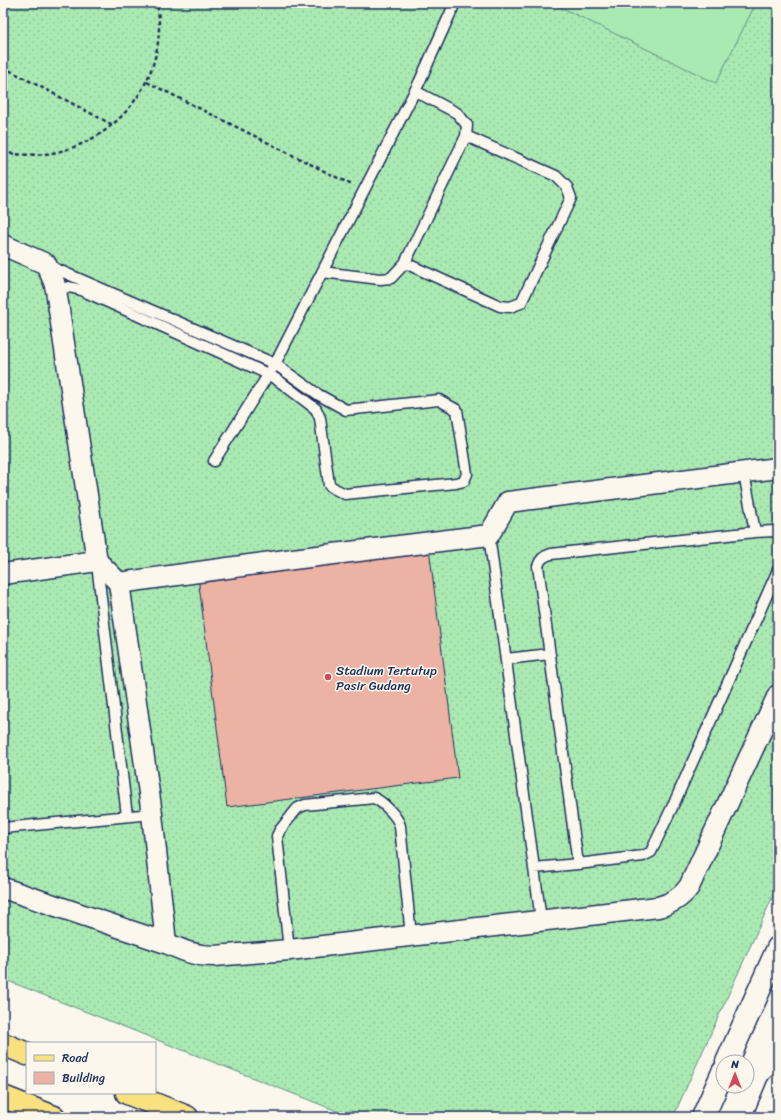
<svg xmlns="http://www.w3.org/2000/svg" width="781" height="1120" font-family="Sriracha,sans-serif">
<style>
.grass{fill:url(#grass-dots);stroke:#628c88}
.pitch{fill:#aaeab2;stroke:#628c88}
.building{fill:#ecb3a4;stroke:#1b2f5e}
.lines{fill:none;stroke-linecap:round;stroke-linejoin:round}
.lane-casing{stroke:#1b2f5e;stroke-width:13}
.street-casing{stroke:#1b2f5e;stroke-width:23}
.secondary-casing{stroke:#1b2f5e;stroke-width:25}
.primary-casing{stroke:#1b2f5e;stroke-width:25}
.path{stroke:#1b2f5e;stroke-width:2.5;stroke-dasharray:4 3;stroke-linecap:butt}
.lane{stroke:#fbf7ec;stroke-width:10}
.street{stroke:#fbf7ec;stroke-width:20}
.secondary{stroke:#fbf7ec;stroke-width:22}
.primary{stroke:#fae180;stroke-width:22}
.poi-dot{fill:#d1495b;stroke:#fbf7ec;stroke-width:1.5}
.labels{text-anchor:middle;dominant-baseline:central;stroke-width:3;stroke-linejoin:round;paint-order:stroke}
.poi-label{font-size:13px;fill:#1b2f5e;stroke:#fbf7ec;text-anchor:start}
</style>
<defs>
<pattern id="grass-dots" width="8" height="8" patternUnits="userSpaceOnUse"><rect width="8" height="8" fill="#aaeab2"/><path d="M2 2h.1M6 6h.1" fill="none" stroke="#92c99c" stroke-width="1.8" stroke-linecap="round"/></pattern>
</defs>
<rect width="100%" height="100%" fill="#fbf7ec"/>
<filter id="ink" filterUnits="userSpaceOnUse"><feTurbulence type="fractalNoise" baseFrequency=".025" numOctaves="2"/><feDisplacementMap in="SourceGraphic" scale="8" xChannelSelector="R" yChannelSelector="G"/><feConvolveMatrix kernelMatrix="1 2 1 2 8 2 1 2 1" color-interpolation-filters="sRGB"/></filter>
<g filter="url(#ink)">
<path class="grass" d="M3 3H778V885L673 1117H352L3 979Z"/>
<path class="pitch" d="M552 3H756L716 83Z"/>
<path class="building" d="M429 548 458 778 227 807 198 577Z"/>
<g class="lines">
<g class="lane-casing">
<path id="lane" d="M405 263 500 306 510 307 521 303 571 198 567 187 556 176 466 136
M47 265 275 364 319 395 346 410 439 400 457 410 467 474 464 481 456 483 345 494 335 489 329 485 320 418 316 409 279 381 268 374 81 290 69 287 56 290
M322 272 380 279 391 278 405 263 466 136 467 125 457 113 415 91
M214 461 275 364 419 83 455 3
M744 473 755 532
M489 535 541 920
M97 564 127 816
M506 659 550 654
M3 828 152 814
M578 864 643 856 651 852 676 799 778 570
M534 868 578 864 538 566C540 559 544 556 551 554L755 532 773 531 778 532
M289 950 277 836 280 830 296 810 298 808 305 805 374 798C383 802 398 817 400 826L411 936"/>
</g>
<g class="street-casing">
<path id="street" d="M3 245 46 264 54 282 56 290 97 561
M3 574 97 561 119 583 293 559 489 535 508 502 778 468
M119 583 152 814 166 943
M3 888 166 943C184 951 195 956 214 956L289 950 658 907C671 904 681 898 689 887L778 695"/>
</g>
<g class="secondary-casing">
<path id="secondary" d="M727 1062 778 948
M703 1117 723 1072
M765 1117 778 1086"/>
</g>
<g class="primary-casing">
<path id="primary" d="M3 1044 27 1054
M127 1093 187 1117
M3 1097 54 1117"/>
</g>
<path class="path" d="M3 67 113 125
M147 82 352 185
M3 152C92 171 173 93 157 3"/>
<use href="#lane" class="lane"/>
<use href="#street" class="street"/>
<use href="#secondary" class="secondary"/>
<use href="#primary" class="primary"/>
</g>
</g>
<circle class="poi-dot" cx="328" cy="677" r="4"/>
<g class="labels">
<g class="poi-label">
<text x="336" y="670">Stadium Tertutup<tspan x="336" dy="15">Pasir Gudang</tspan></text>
</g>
</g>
<rect width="781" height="1120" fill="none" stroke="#fbf7ec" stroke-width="16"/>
<rect x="8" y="8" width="765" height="1104" fill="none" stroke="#1b2f5e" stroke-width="1.5" filter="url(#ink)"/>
<rect x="26" y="1042" width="130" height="52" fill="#fbf7ec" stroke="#a1a7b3"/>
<rect x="34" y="1055" width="20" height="6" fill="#fae180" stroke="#a1a7b3"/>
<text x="62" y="1062" font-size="12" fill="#1b2f5e">Road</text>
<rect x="34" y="1072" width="20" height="12" fill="#ecb3a4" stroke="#a1a7b3"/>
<text x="62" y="1082" font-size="12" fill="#1b2f5e">Building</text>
<g transform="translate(735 1074)"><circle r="19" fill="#fbf7ec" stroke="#a1a7b3"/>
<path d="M0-3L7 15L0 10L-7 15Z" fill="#d1495b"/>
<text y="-6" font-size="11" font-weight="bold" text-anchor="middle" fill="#1b2f5e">N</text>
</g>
</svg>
